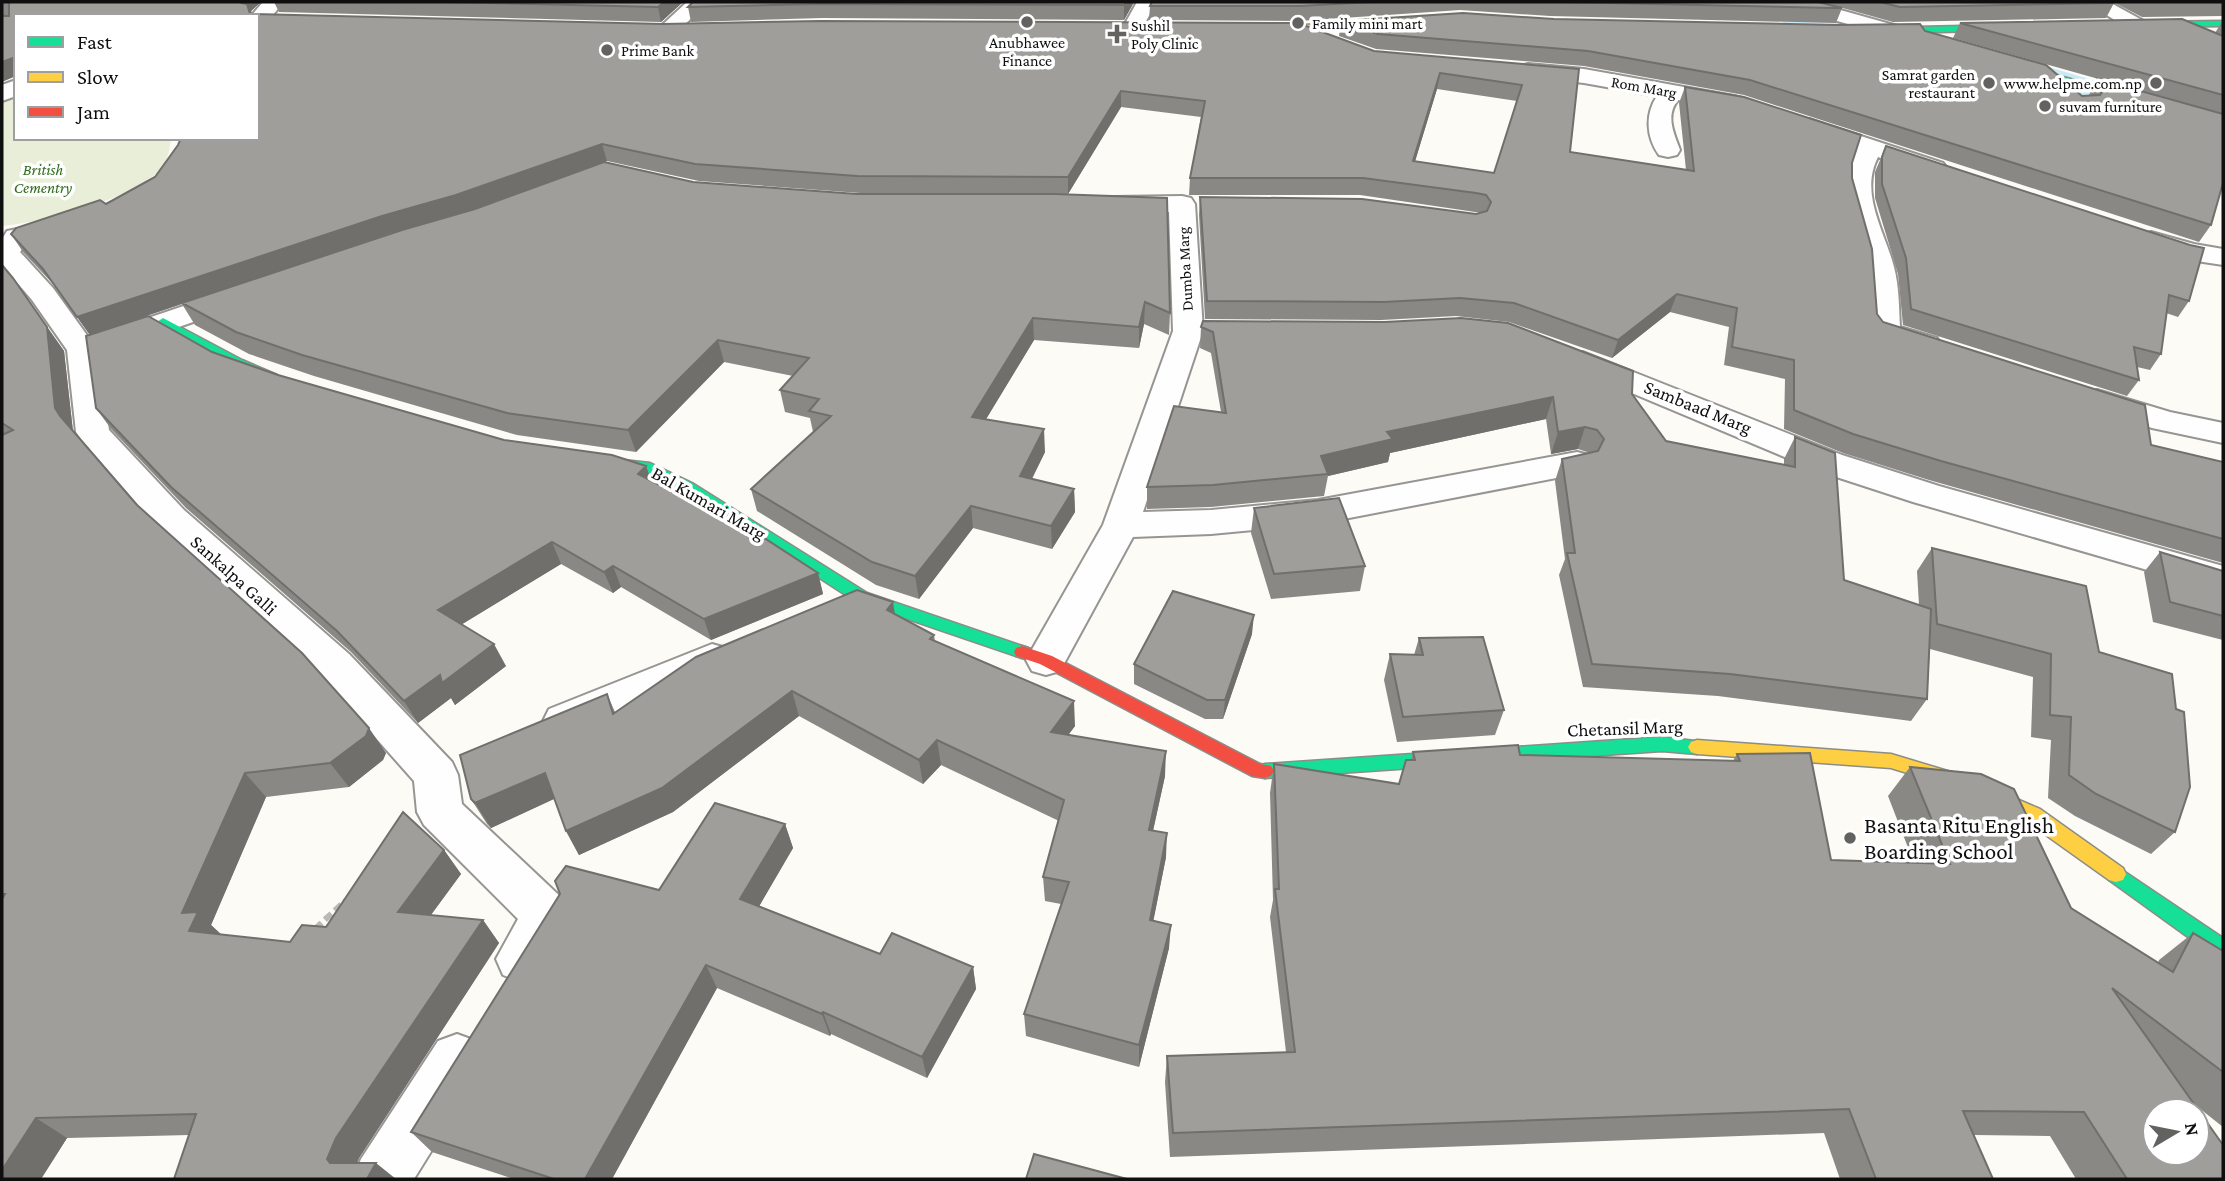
<svg xmlns="http://www.w3.org/2000/svg" width="2225" height="1181" font-family="'Crimson Pro',serif">
<style>
.cemetery{fill:#e9eed8}
.lines{fill:none;stroke-linecap:round;stroke-linejoin:round}
.river{fill:#cae9f7;fill-rule:evenodd}
.street-casing{stroke:#969593;stroke-width:4}
.fast-casing{stroke:#8c8c89;stroke-width:3}
.slow-casing{stroke:#8c8c89;stroke-width:3}
.jam-casing{stroke:#8c8c89;stroke-width:3}
.path{stroke:#b9b9b8;stroke-width:6;stroke-dasharray:9 4.5;stroke-linecap:butt}
.street{fill:#fffefe;fill-rule:evenodd}
.fast{fill:#16e098;fill-rule:evenodd}
.slow{fill:#ffcf43;fill-rule:evenodd}
.jam{fill:#f24e42;fill-rule:evenodd}
.wall{fill:#8a8884;fill-rule:evenodd}
.shaded-wall{fill:#706f6c}
.building{fill:#a09e9a;stroke:#706f6c;stroke-width:2;fill-rule:evenodd}
.poi-dot{fill:#626260;stroke:#fff;stroke-width:2.5}
.labels{text-anchor:middle;dominant-baseline:central;stroke-width:7;stroke-linejoin:round;paint-order:stroke}
.far-poi-label{font-size:16px;fill:#0f0f0f;stroke:#fff;text-anchor:start}
.far-street-label{font-size:16px;fill:#0f0f0f;stroke:#fff}
.far-park-label{font-size:16px;font-style:italic;fill:#2f6a1d;stroke:#fff}
.street-label{font-size:19px;fill:#0f0f0f;stroke:#fff}
.near-poi-label{font-size:23px;fill:#0f0f0f;stroke:#fff;text-anchor:start}
</style>
<rect width="100%" height="100%" fill="#fcfbf5"/>
<path class="cemetery" d="M16 96V138H171C170 149 168 160 161 169 132 200 43 222 2 226V103Z"/>
<g class="lines">
<path class="river" d="M1746 2H1818L1906 31 2020 58 2223 120V157L1984 81 1873 54 1753 12Z"/>
<g class="street-casing">
<path id="street" d="M263 2H284L265 24 258 26 257 16H251Z
M687 2H708L674 35H660L657 31 660 27Z
M1137 2H1157L1139 33H1125L1122 29Z
M1781 2H1812L1901 27 1904 31 1901 35 1894 37 1784 6Z
M2085 2H2109L2142 20 2145 24 2142 28H2128Z
M1528 64 1584 69 1734 96 1742 98 1746 103 1742 108 1734 110 1678 100C1665 116 1674 133 1680 150L1677 155 1668 157 1659 155C1646 137 1645 114 1657 96L1584 83 1520 76 1517 71 1520 66Z
M16 80V96L2 101V85Z
M1809 119 1943 163 1947 168 1943 173 1934 176 1878 157C1859 194 1885 232 1894 267 1899 286 1899 307 1900 327L1937 338 1941 345 1937 352C1922 355 1879 345 1870 332 1869 312 1870 291 1867 271 1858 226 1832 197 1857 150L1801 131 1797 126 1801 121Z
M1182 196 1191 198 1195 204 1203 331 1143 512 1211 510 1318 500 1577 452 1589 455 1594 463 1589 471 1577 474 1318 524 1211 534 1133 537 1060 671 1046 675 1032 671 1026 660 1103 525 1173 331 1169 212 1106 211 1102 205 1106 199 1115 197Z
M17 229 27 231 31 237 20 252 53 288 89 338 228 291 238 288 248 291 253 297 248 303 98 355 109 430 184 510 349 654 452 762 458 775 462 804 565 901 572 916 539 975 521 982 503 975 496 959 518 919 424 825 417 812 414 781 321 676 158 528 81 439 76 432 67 350 32 300 2 265V239L7 231Z
M2151 232 2194 244 2223 249V265L2190 260 2141 246 2137 240 2141 234Z
M1583 352 1842 455 1939 486 2223 566V592L1913 502 1818 471 1572 368 1567 361 1572 354Z
M2097 390 2170 412 2223 423V443L2152 428 2086 407 2081 400 2086 393Z
M712 644 726 648 732 659 726 670 564 738 549 733 543 721 549 709Z
M457 1034 476 1041 484 1060 476 1079 414 1179H353L361 1159 438 1041Z"/>
</g>
<g class="fast-casing">
<path id="fast" d="M2145 22 2223 21V26L2142 27V23Z
M2008 25 2012 28 2011 30 1872 34 1868 31 1872 28Z
M2013 63 2223 121V127L2010 68 2009 66Z
M163 318 242 360 277 375 271 379 232 366 159 325 157 322Z
M596 457 650 463 692 483 867 593 1028 648 1030 652 1028 656 1022 658 855 601 682 489 642 470 591 464 589 461 591 458Z
M1662 737 1703 742 1706 747 1703 752 1697 754 1662 751 1265 778 1259 776 1256 771 1259 766 1265 764Z
M2116 866 2223 938V956L2206 950 2109 880 2106 874 2109 868Z"/>
</g>
<g class="slow-casing">
<path id="slow" d="M1392 21 1395 22V26L1260 33 1256 30 1260 27Z
M1697 740 1891 754 1961 775 2040 809 2123 868 2126 874 2123 880 2116 882 2109 880 2026 821 1956 788 1891 768 1697 754 1691 752 1688 747 1691 742Z"/>
</g>
<g class="jam-casing">
<path id="jam" d="M1022 646 1052 656 1260 764 1271 766 1274 771 1271 776 1265 778 1252 776 1040 664 1016 656 1014 652 1016 648Z"/>
</g>
<path class="path" d="M315 929 345 901"/>
<use href="#street" class="street"/>
<use href="#fast" class="fast"/>
<use href="#slow" class="slow"/>
<use href="#jam" class="jam"/>
</g>
<path class="wall" d="M2 2H261L251 11 252 14 1374 51 1579 69 1570 152 1686 170 1679 103 1685 87 1852 163V178L1877 314 1883 322 2151 445 2223 462V563L1929 480 1843 453 1784 429 1785 379 1724 365 1729 327 1670 312 1612 358 1509 322 1456 316 1381 320 1205 319 1199 215 1200 197 1476 214 1482 213 1360 195H1189L1190 178 1201 117 1121 107 1068 194 860 193 699 181 607 161 466 212 693 182 857 194H1055L1170 313 1169 335 1144 324 1139 348 1034 340 986 419 1045 452 1032 479 1074 489 1075 512 1052 549 973 528 919 599 876 585 757 511 751 489 813 432 810 418 785 412 780 390 793 376 724 362 636 452 517 435 314 376 249 354 195 325 182 304 90 335 55 286 23 252 11 234 106 204 155 177 178 145 257 16H9L2 15ZM1437 89 1517 101 1494 173 1415 161Z
M274 2H683L661 22 279 12Z
M693 2H1134L1124 20 822 18 691 22 688 7Z
M1152 2H1818L1842 8 1836 23 1550 16 1460 10 1299 21 1149 20 1150 6Z
M1821 2H2112L2114 3 2106 18 1893 22Z
M2113 2H2223V16L2142 17Z
M1554 19 1925 31 2082 96 2089 95 2098 79 2211 225 2199 242 1744 95 1584 66 1376 49 1339 36 1341 21Z
M2223 20V114L1953 38 1960 23 2215 33Z
M1886 146 2189 301 2178 317 2166 313 2161 354 2150 370 2137 367 2139 380 2127 396 1903 325 1898 274 1875 198V172Z
M2 265 64 351 73 431 137 505 386 753 383 760 349 787 266 797 211 925 221 935 290 942 326 927 444 850 461 874 431 915 483 920 499 943 359 1158 357 1163 396 1179 189 1135 67 1138 41 1179H2Z
M1201 327 1632 394 1666 441 1784 465V459L1795 437 1844 580 1919 605 1917 571 1932 548 2099 652 2175 832 2151 854 2075 816 2048 798 2051 740 2031 737 2033 677 1930 649 1927 699 1911 721 1718 696 1583 687 1559 575 1565 559 1555 481 1562 459 1590 453 1578 449 1551 454 1546 419 1390 453 1388 462 1328 476 1324 496 1211 507 1147 509V487L1221 412 1211 353 1200 348Z
M212 352 278 375 504 440 646 466 651 481 818 573 823 594 711 640 621 587 613 593 561 564 462 624 506 666 455 705 451 698 418 723 351 652 186 508 111 429 96 408Z
M1254 508 1365 566 1360 591 1271 599 1251 533Z
M2160 552 2223 571V640L2153 622 2144 572Z
M895 614 934 635 935 641 1075 726 1068 735 1165 776 1153 830 1166 857 1153 921 1169 948 1139 1067 1026 1036 1024 1014 1061 904 1045 901 1043 877 1059 821 941 765 923 784 799 716 673 812 579 855 566 831 554 799 491 828 487 824 471 799 607 694 615 712Z
M1252 634 1223 719H1205L1134 684V664Z
M1419 638 1504 710 1495 735 1397 742 1384 680 1390 654 1414 655Z
M1413 752 1733 761 1737 754 1831 860 1914 863 1888 796 1910 767 2071 908 2158 963 2159 960 2193 933 2223 951V1127L2194 1104 2223 1179H2076L2050 1136 1974 1135 1993 1179H1840L1824 1133 1170 1157 1165 1082 1167 1056 1286 1052 1270 917 1273 900 1270 793 1274 764 1399 784 1411 760Z
M785 824 793 848 759 906 880 954 973 967 976 989 927 1078 831 1034 830 1036 717 988 612 1179H514L432 1152 411 1132 659 890Z"/>
<path class="shaded-wall" d="M241 2H261L251 11 253 16 248 15Z
M664 2H683L661 22 658 7Z
M1126 2H1134L1124 20V5Z
M16 57V76L2 82V62Z
M1440 73 1437 89 1410 178 1413 161Z
M1121 91V107L1068 194V177Z
M602 144 607 161 463 213 390 233 90 335 77 317Z
M13 278 64 351 73 432 79 441 55 408Z
M1677 294 1670 312 1612 358 1618 340Z
M1145 302 1144 324 1139 348V327Z
M1033 318 1034 340 974 439 972 417Z
M718 340 724 362 636 452 628 430Z
M1553 397 1546 419 1390 453 1388 462 1328 476V474L1321 456 1387 432Z
M1585 427 1578 449 1551 454 1558 432Z
M1044 429 1045 452 1022 498 1020 476Z
M646 466 654 488 638 474Z
M1074 489 1075 512 1052 549 1051 526Z
M971 506 973 528 919 599 915 576Z
M552 542 561 564 451 631 438 610Z
M613 566 621 587 613 593 604 572Z
M818 573 823 594 711 640 704 619Z
M893 602 897 627 887 610Z
M1254 615 1252 634 1223 719 1225 700Z
M494 644 506 666 455 705 451 698 418 723 404 701 440 675Z
M792 691 799 716 673 812 579 855 566 831Z
M1074 701 1075 726 1052 757 1051 732Z
M369 728 386 753 383 760 349 787 330 763Z
M937 740 941 765 923 784 919 760Z
M1166 751 1165 776 1148 854 1149 830Z
M245 773 266 797 211 925 221 934 189 931 182 913Z
M545 773 558 797 491 828 475 803Z
M785 824 793 848 750 922 740 899Z
M1167 833 1166 857 1149 943 1150 920Z
M444 850 461 874 416 935 398 912Z
M483 920 499 943 359 1158 351 1178 330 1163 327 1159 336 1138Z
M1171 925 1169 948 1139 1067V1045Z
M706 965 717 988 612 1179H585Z
M973 967 976 989 927 1078 922 1057Z
M823 1012 831 1034 830 1036 822 1014Z
M36 1118 67 1138 41 1179H2V1170Z
M376 1163 396 1179H367Z"/>
<path class="building" d="M9 2H241V3L247 4 250 14 663 24 820 21 1298 23 1374 51 1579 69 1570 152 1694 171 1685 87 1744 97 1861 135 1852 163V178L1872 249 1877 314 1883 322 2145 405 2151 445 2223 462V539L1941 461 1853 434 1794 410V360L1732 347 1737 308 1677 294 1618 340 1514 303 1460 298 1384 302 1207 301 1200 197 1362 199 1476 214 1487 211 1491 202 1486 195 1476 193 1363 178H1190L1205 101 1121 91 1068 177 857 176 695 164 602 144 456 195 382 216 77 317 43 269 11 234 16 228 100 200 106 204 155 177 178 145 181 138H257V16H16V57L2 62V16H9ZM1440 73 1522 85 1494 173 1413 161Z
M445 2H664L658 7Z
M693 2H1126L1124 5 820 4 688 7Z
M1152 2H1372L1300 6H1150Z
M1561 2H1818L1842 8H1835Z
M1880 2H2112L2114 3 1900 7Z
M1463 13 1554 19 1835 25 1920 24 1925 31 2046 65 2082 96 2100 95 2105 88 2098 79 2223 114V183L2211 225 1750 80 1588 51 1378 34 1341 21Z
M2182 19 2223 36V95L1960 23Z
M1886 146 2190 245 2204 248 2189 301 2169 295 2161 354 2134 347 2139 380 1911 309 1906 258 1882 184V157Z
M604 162 693 182 857 194H1055L1167 198 1170 313 1145 302 1139 327 1033 318 972 417 1044 429 1020 476 1074 489 1051 526 971 506 915 576 872 562 751 489 831 416 809 411 819 399 780 390 809 358 718 340 628 430 507 413 302 355 236 332 182 303 402 230 475 209Z
M2 265 13 278 47 327 55 408 60 416 137 505 302 653 369 728 366 736 330 763 245 773 182 913 198 912 189 931 290 942 302 925 326 927 403 812 444 850 398 912 483 920 336 1138 327 1159 330 1163H376L367 1179H174L196 1114 36 1118 2 1170V899L5 894H2V435L13 430 2 423Z
M148 316 212 352 278 375 504 440 612 455 646 466 638 474 722 517 726 513 818 573 704 619 613 566 604 572 552 542 438 610 494 644 442 683 440 675 404 701 337 631 171 487 96 408 86 336Z
M1461 318 1508 323 1633 371 1632 394 1666 441 1795 467V437L1835 453 1844 580 1931 609 1927 699 1730 674 1592 664 1567 553H1575L1562 459 1598 451 1604 439 1597 430 1585 427 1558 432 1553 397 1387 432 1393 439 1321 456 1328 474 1213 485 1147 487 1174 406 1226 413 1213 332 1201 327 1203 321 1385 322Z
M1339 498 1365 566 1274 574 1254 508Z
M1932 548 2086 586 2099 652 2172 674 2176 709 2184 712 2190 787 2175 832 2096 794 2069 775 2071 717 2050 715 2051 654 1937 624Z
M2160 552 2223 571V616L2170 602Z
M857 590 893 602 887 610 934 635 930 639 1074 701 1051 732 1166 751 1149 830 1167 833 1150 920 1171 925 1139 1045 1024 1014 1069 882 1043 877 1064 800 937 740 919 760 792 691 662 788 566 831 545 773 475 803 471 799 460 755 607 694 613 714 696 657Z
M1173 591 1254 615 1225 700H1207L1134 664Z
M1483 637 1504 710 1403 717 1390 654 1423 655 1419 638Z
M1518 745 1520 755 1740 761 1737 754 1810 753 1831 860 1950 864 1910 767 1981 774 2014 789 2071 908 2173 972 2193 933 2223 951V1072L2112 988 2223 1145V1179H2127L2084 1112 1963 1111 1993 1179H1876L1849 1109 1173 1133 1167 1056 1295 1052 1275 889H1279L1274 764 1399 784 1406 760H1415L1413 752ZM2155 1111H2197V1153H2155Z
M715 803 785 824 740 899 880 954 892 933 973 967 922 1057 823 1012 822 1014 706 965 585 1179H554L411 1132 560 894 555 881 566 866 659 890Z
M1034 1154 1127 1179H1026Z"/>
<g class="poi-dot">
<circle cx="1027" cy="22" r="7"/>
<circle cx="1298" cy="23" r="7"/>
<path d="M1113.5 23.5h7v7h7v7h-7v7h-7v-7h-7v-7h7z"/>
<circle cx="607" cy="50" r="7"/>
<circle cx="1989" cy="83" r="7"/>
<circle cx="2156" cy="83" r="7"/>
<circle cx="2045" cy="106" r="7"/>
<circle cx="1850" cy="838" r="7"/>
</g>
<g class="labels">
<g class="far-poi-label">
<text x="1312" y="23">Family mini mart</text>
<text x="1131" y="25">Sushil<tspan x="1131" dy="18">Poly Clinic</tspan></text>
<text x="1027" y="42" text-anchor="middle">Anubhawee<tspan x="1027" dy="18">Finance</tspan></text>
<text x="621" y="50">Prime Bank</text>
<text x="1975" y="74" text-anchor="end">Samrat garden<tspan x="1975" dy="18">restaurant</tspan></text>
<text x="2142" y="83" text-anchor="end">www.helpme.com.np</text>
<text x="2059" y="106">suvam furniture</text>
</g>
<g class="far-street-label">
<text transform="translate(1644 87) rotate(10)">Rom Marg</text>
<text transform="translate(1185 269) rotate(-93)">Dumba Marg</text>
</g>
<g class="far-park-label">
<text x="43" y="169">British<tspan x="43" dy="18">Cementry</tspan></text>
</g>
<g class="street-label">
<text transform="translate(1698 407) rotate(22)">Sambaad Marg</text>
<text transform="translate(709 503) rotate(30)">Bal Kumari Marg</text>
<text transform="translate(234 575) rotate(42)">Sankalpa Galli</text>
<text transform="translate(1625 728) rotate(-2)">Chetansil Marg</text>
</g>
<g class="near-poi-label">
<text x="1864" y="825">Basanta Ritu English<tspan x="1864" dy="26">Boarding School</tspan></text>
</g>
</g>
<rect width="2225" height="1181" fill="none" stroke="#0f0f0f" stroke-width="7"/>
<rect x="14" y="14" width="245" height="126" fill="#ffffff" stroke="#9f9f9f" stroke-width="2"/>
<rect x="28" y="37" width="35" height="10" fill="#16e098" stroke="#9f9f9f" stroke-width="2"/>
<text x="77" y="49" font-size="21" fill="#0f0f0f">Fast</text>
<rect x="28" y="72" width="35" height="10" fill="#ffcf43" stroke="#9f9f9f" stroke-width="2"/>
<text x="77" y="84" font-size="21" fill="#0f0f0f">Slow</text>
<rect x="28" y="107" width="35" height="10" fill="#f24e42" stroke="#9f9f9f" stroke-width="2"/>
<text x="77" y="119" font-size="21" fill="#0f0f0f">Jam</text>
<g transform="translate(2176 1132) rotate(80)"><circle r="33" fill="#ffffff" stroke="#9f9f9f" stroke-width="2"/>
<path d="M0-5L12 26L0 18L-12 26Z" fill="#626260"/>
<text y="-10" font-size="19" font-weight="bold" text-anchor="middle" fill="#0f0f0f">N</text>
</g>
</svg>
